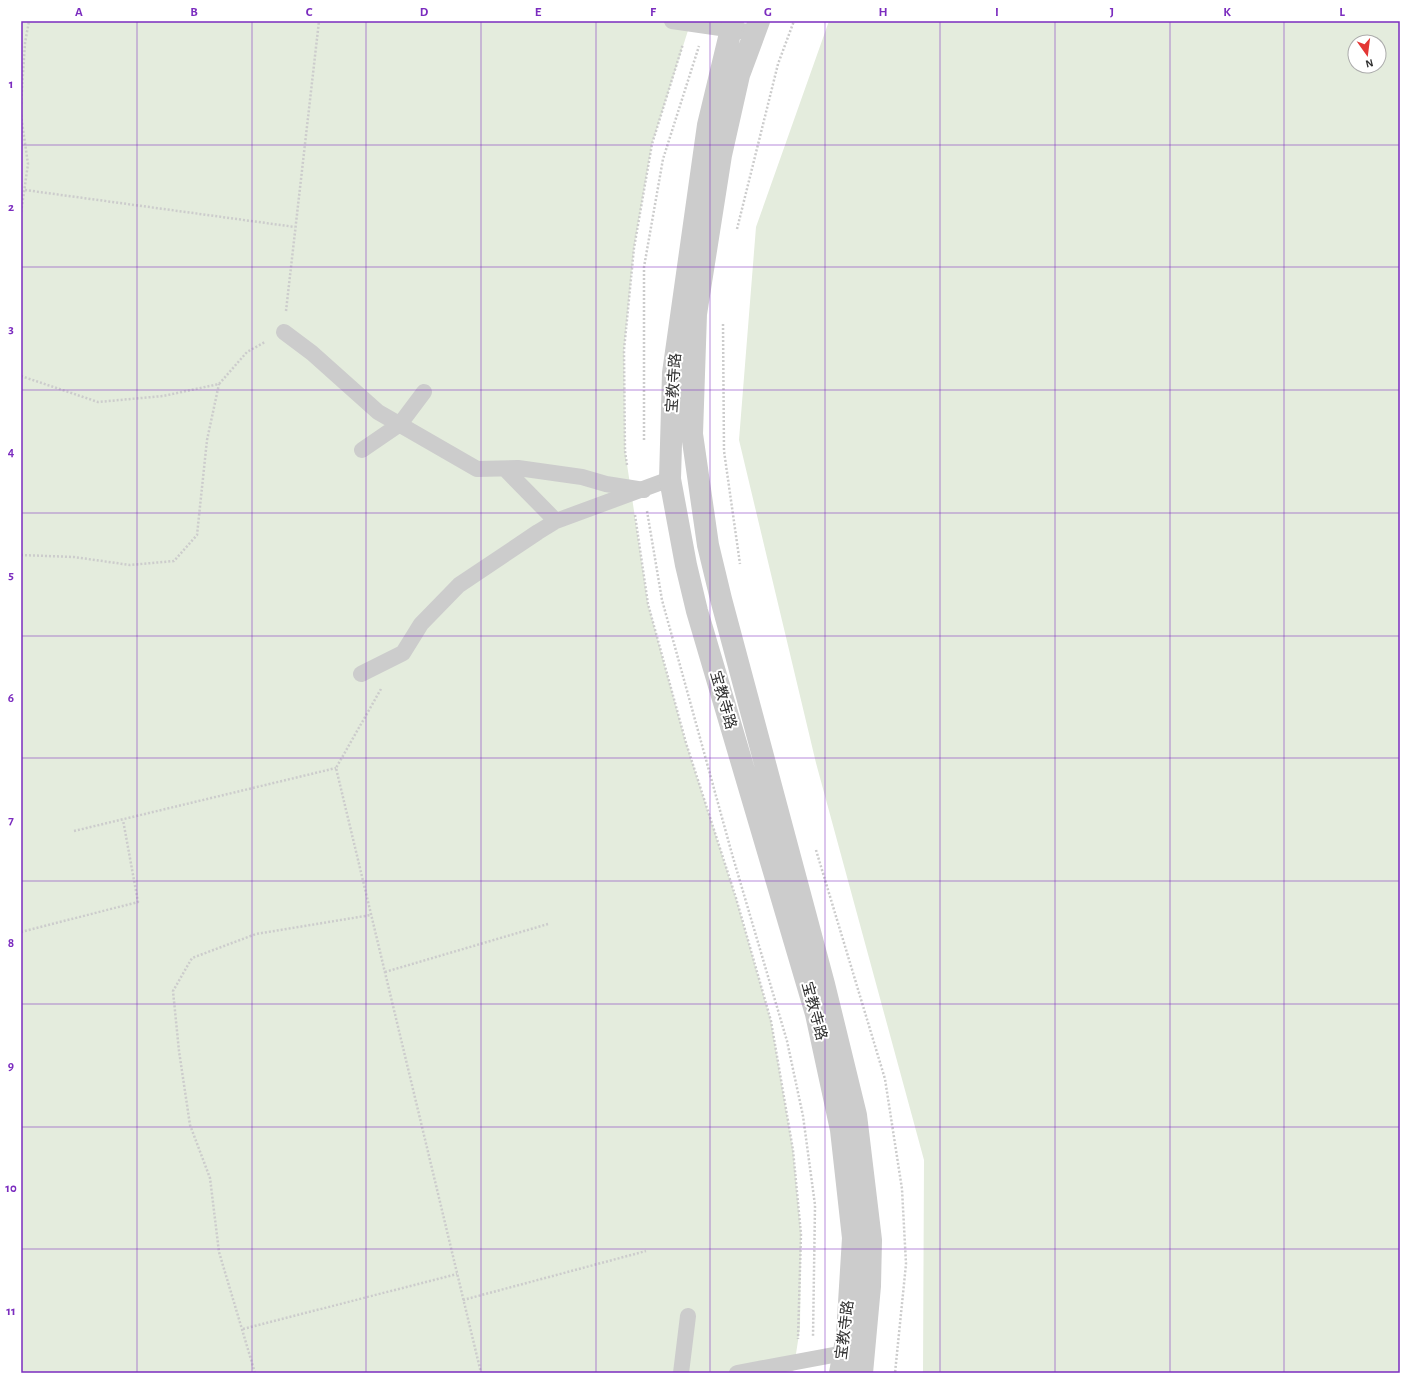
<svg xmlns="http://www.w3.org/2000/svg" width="1421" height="1394" font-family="'Alegreya Sans','Noto Sans SC',sans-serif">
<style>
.green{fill:#e4ecdd;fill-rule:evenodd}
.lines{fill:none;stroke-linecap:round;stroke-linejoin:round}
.path{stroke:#ccc;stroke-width:2.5;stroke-dasharray:2 2;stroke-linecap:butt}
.service{stroke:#ccc;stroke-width:16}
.tertiary{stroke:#ccc;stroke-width:22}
.grid{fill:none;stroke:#7b2cbf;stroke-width:1;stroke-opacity:0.55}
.labels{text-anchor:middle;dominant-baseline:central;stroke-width:4;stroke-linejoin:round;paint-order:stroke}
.street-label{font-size:15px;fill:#2f2f2f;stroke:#fff}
.neatline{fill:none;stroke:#7b2cbf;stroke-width:1.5}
.grid-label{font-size:13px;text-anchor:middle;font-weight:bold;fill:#7b2cbf}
</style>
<rect width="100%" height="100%" fill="#fff"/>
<path class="green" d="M21 21H691L652 144 634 248 624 350 625 451 648 604 686 743 736 898 771 1021 793 1150 801 1234 800 1328 793 1373H21Z
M829 21H1400V1373H923L924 1160 816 763 739 440 756 227ZM1355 42H1379V66H1355Z"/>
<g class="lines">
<path class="path" d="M21 104 25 43 29 21
M21 115 28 164 21 213
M25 190 295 227
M737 229 778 64 794 21
M286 311 319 21
M723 324 724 451 740 564
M21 376 98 402 163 396 219 384 247 352 265 342
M644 440V267L663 159 699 46
M627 465 625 451 624 350 634 248 652 144 683 44
M647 511 662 600 732 854 787 1041 803 1116 815 1205 813 1337
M635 515 648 604 686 743 736 898 771 1021 793 1150 801 1234 798 1339
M21 555 74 557 130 565 174 561 197 535 207 440 219 384
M381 689 336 768 481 1373
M74 831 336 768
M816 850 885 1079 902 1189 906 1264 895 1373
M21 932 138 902 123 820
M385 972 548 924
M463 1300 646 1251
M243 1329 457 1274
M255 1373 219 1252 210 1178 190 1125 179 1051 173 991 192 958 256 934 371 915"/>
<path class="service" d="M672 21 755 33
M284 332 312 353 378 412 477 469 518 468 582 477 606 484 644 490
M362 450 400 424 424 392
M505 469 556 521
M361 674 403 653 421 624 459 585 538 532 556 521 670 479
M681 1373 688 1316
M737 1373 844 1353"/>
<path class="tertiary" d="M733 21 708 125 673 373 670 479 686 565 697 611 816 1014 841 1130 853 1238 847 1335 840 1373
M759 21 739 75 721 155 696 314 692 434 708 545 721 599 824 984 856 1115 871 1240 870 1286 862 1373"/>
</g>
<path class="grid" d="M137 21V1373M252 21V1373M366 21V1373M481 21V1373M596 21V1373M710 21V1373M825 21V1373M940 21V1373M1055 21V1373M1170 21V1373M1284 21V1373M21 145H1400M21 267H1400M21 390H1400M21 513H1400M21 636H1400M21 758H1400M21 881H1400M21 1004H1400M21 1127H1400M21 1249H1400"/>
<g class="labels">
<g class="street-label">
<text transform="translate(674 383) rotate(-86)">宝教寺路</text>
<text transform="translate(723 700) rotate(74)">宝教寺路</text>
<text transform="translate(814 1011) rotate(75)">宝教寺路</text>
<text transform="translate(845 1330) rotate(-83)">宝教寺路</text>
</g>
</g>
<rect width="1421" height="1394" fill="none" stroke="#ffffff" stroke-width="44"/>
<g transform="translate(1367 54) rotate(166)"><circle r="19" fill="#ffffff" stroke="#acacac"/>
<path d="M0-3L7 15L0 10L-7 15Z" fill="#e33634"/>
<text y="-6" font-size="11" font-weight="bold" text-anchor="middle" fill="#2f2f2f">N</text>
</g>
<rect x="22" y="22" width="1377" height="1350" class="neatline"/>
<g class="grid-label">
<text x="79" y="16">A</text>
<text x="194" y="16">B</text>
<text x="309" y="16">C</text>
<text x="424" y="16">D</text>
<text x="538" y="16">E</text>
<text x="653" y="16">F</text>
<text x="768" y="16">G</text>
<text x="883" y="16">H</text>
<text x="997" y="16">I</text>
<text x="1112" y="16">J</text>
<text x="1227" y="16">K</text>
<text x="1342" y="16">L</text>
<text x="11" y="88">1</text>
<text x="11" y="211">2</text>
<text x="11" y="333">3</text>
<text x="11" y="456">4</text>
<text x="11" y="579">5</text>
<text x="11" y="702">6</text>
<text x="11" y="824">7</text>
<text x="11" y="947">8</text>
<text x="11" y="1070">9</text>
<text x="11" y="1192">10</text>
<text x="11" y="1315">11</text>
</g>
</svg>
